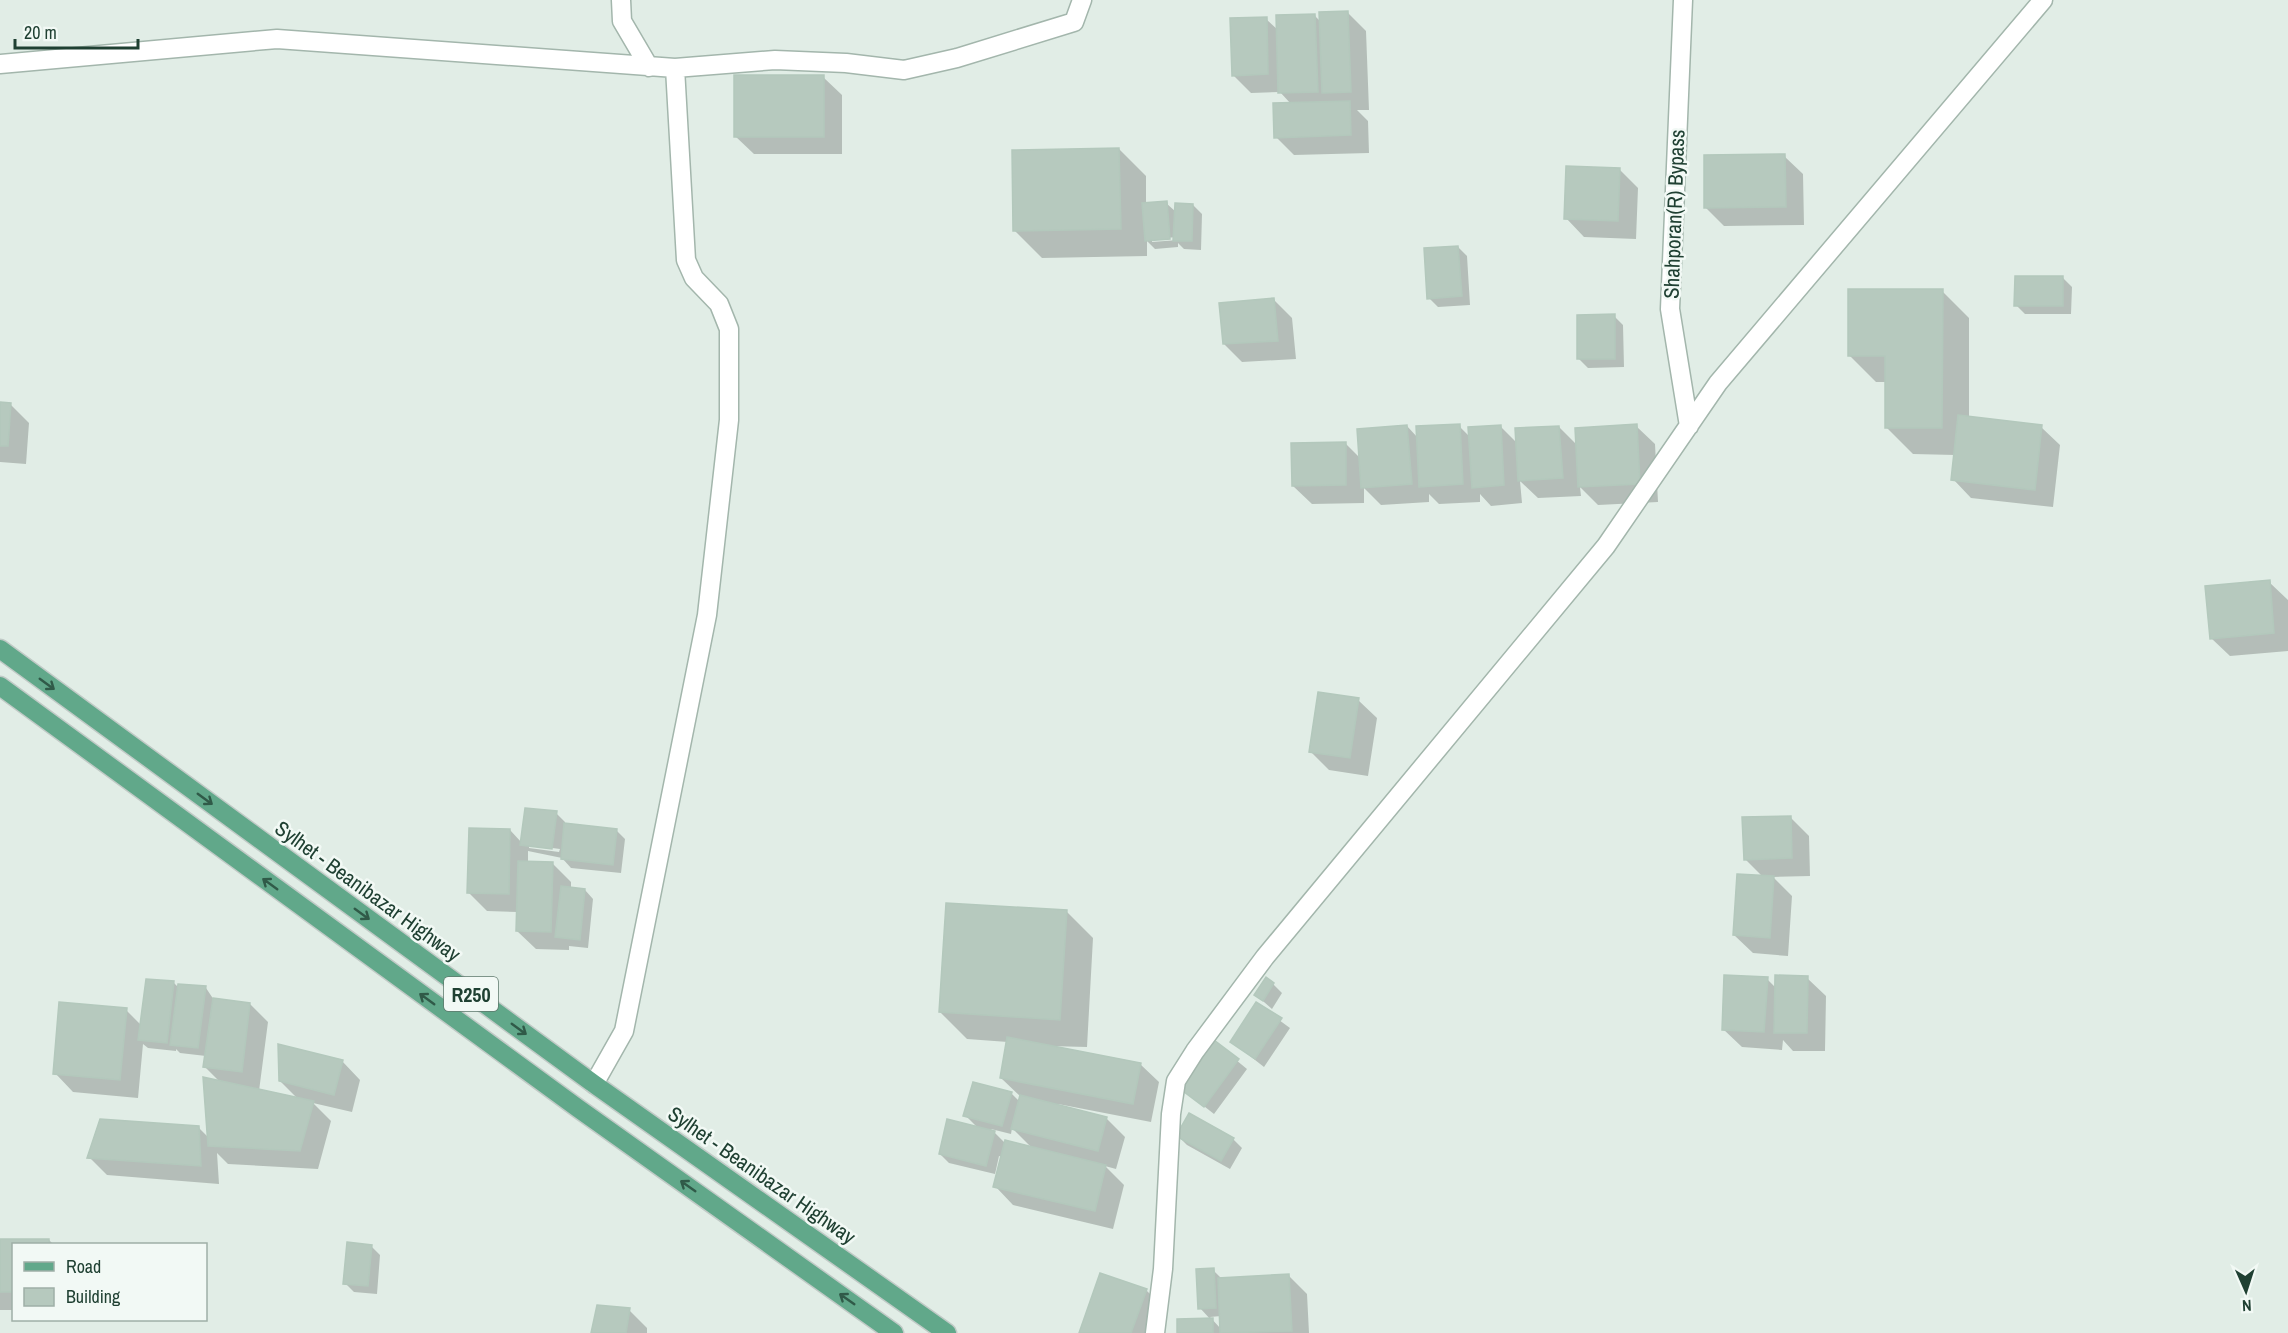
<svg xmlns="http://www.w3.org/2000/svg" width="2288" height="1333" font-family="'Archivo Narrow',sans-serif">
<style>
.shadow{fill:#0003;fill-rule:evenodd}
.building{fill:#b6c9be;stroke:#b3c8bc;stroke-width:1.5}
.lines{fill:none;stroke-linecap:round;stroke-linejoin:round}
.minor-casing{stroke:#a3b6ac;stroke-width:21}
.major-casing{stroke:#c0cac6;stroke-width:21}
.minor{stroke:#fff;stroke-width:18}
.major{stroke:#61a88a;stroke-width:18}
.oneway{stroke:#305a48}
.labels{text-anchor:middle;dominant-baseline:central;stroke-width:5;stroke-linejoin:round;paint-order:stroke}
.shield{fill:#f2f9f5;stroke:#5e786c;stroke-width:1.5}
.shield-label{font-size:20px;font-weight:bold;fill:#1f4032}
.street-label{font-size:21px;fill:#1f4032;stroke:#f2f9f5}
</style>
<rect width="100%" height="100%" fill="#e1ede6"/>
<path class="shadow" d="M1347 12 1366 31 1369 110H1357L1368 121 1369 153 1294 155 1276 137 1291 104 1280 92 1251 93 1233 75 1266 19 1278 30 1314 15 1321 22Z
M823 77 842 95V154H754L735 136Z
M1119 149 1146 176V204L1166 203 1176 212 1193 205 1202 214 1201 250 1184 249 1178 243V247L1155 249 1147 241V256L1042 258 1015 231ZM1178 237V240L1152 242V239Z
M1784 156 1803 174 1804 225 1724 226 1706 208Z
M1620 170 1638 188 1636 239 1584 237 1566 218Z
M1458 247 1467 256 1470 305 1438 307 1429 298Z
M2063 278 2072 287 2071 314H2025L2016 305Z
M1942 291 1969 318V418L2041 427 2060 445 2053 507 1971 498 1953 479 1955 455 1913 454 1886 427 1887 382H1876L1849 355Z
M1274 300 1292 318 1296 359 1242 362 1224 344Z
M1614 316 1623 325 1624 367 1588 368 1579 359Z
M0 404H10L29 423 26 464 0 462Z
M1407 426 1418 438 1459 426 1470 437 1500 426 1517 443 1559 427 1577 445 1636 426 1655 444 1658 502 1598 505 1580 487 1581 496 1538 498 1520 481 1522 503 1491 506 1480 494V502L1439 504 1429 494V502L1381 505 1364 488V503L1312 504 1293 486 1345 443 1361 459Z
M2269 582 2288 600V651L2230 656 2211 638Z
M1358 700 1377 718 1368 776 1329 770 1311 752Z
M556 813 565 822V825L616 830 625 839 621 873 571 868 562 858 528 851V863L553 864 571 882V888L585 890 593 899 588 948 569 946V950L536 949 517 931 518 912 487 911 469 893 510 830 522 843ZM529 845 560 849 559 852 529 848Z
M1790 817 1809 836 1810 876 1773 877 1792 896 1788 956 1753 953 1734 935 1763 877 1745 859Z
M1066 911 1093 938 1087 1047 1048 1046 1140 1064 1159 1082 1151 1122 1058 1104V1106L1106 1118 1125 1137 1116 1169 1105 1166 1124 1185 1113 1229 1013 1205 995 1186 1002 1157 999 1156 995 1174 949 1163 940 1154 978 1128 965 1115 1011 1093 1020 1102 1021 1097 1001 1078 1008 1042 967 1039 940 1012ZM1012 1128 1032 1148 1005 1143 991 1129 1011 1134Z
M1807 978 1826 996 1825 1051H1793L1783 1040 1782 1050 1742 1047 1723 1029 1767 979 1776 988Z
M174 983 179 988 180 985 206 988 214 1000 250 1004 268 1022 259 1091 299 1100 280 1081 342 1061 360 1080 352 1112 313 1103 331 1121 318 1169 228 1164 217 1153 219 1184 107 1175 89 1157 198 1127 209 1138 220 1082 205 1067 206 1056 180 1053 176 1049V1051L148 1048 143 1044 138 1098 73 1092 55 1073 126 1010 141 1025Z
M1273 984 1282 993 1272 1009 1256 995Z
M1257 1004 1290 1028 1264 1067 1232 1042Z
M1214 1042 1247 1069 1214 1114 1181 1088Z
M1178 1136 1233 1139 1242 1148 1230 1169 1187 1145Z
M0 1240H49L53 1244H14V1310H0Z
M371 1246 380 1255 377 1294 354 1292 345 1283Z
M1213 1270 1222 1279 1289 1276 1307 1294 1309 1333H1179L1211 1320 1200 1308ZM1221 1316V1329L1210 1317Z
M1146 1290 1164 1308 1156 1333H1081Z
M629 1310 647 1328V1333H593Z"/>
<path class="building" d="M1348 11 1351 92 1322 93 1319 12Z
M1315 14 1318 92 1278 93 1276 15Z
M1267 17 1268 74 1232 76 1230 18Z
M734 75H824V137H734Z
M1350 101 1351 135 1274 138 1273 103Z
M1119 148 1121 229 1013 231 1012 150Z
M1785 154 1786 207 1704 208V155Z
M1566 166 1620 168 1618 221 1564 219Z
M1167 201 1170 239 1145 241 1142 203Z
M1175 203 1193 204 1192 241H1173Z
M1458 246 1462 296 1427 299 1424 248Z
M2015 276H2063V306H2014Z
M1848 289H1943L1942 428H1885V356H1848Z
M1274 298 1278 341 1223 344 1219 303Z
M1615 314V359H1577V315Z
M0 402 11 403 8 446H0Z
M1958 415 2042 425 2035 490 1951 480Z
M1460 424 1463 484 1419 487 1416 426Z
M1637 424 1640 484 1578 487 1575 428Z
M1407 425 1412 484 1361 488 1357 429Z
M1501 425 1504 485 1472 488 1468 427Z
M1559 426 1563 478 1518 481 1515 428Z
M1346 442V485L1292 486 1291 443Z
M2270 580 2274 633 2210 639 2205 586Z
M1318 692 1359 698 1350 758 1309 752Z
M525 808 557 811 552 849 520 845Z
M1791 816 1792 858 1744 860 1742 817Z
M564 823 617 829 613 865 561 859Z
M469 828 510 829 509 894 467 893Z
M518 861 553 862 551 932 516 931Z
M1737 874 1774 876 1770 938 1733 935Z
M561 886 585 889 580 940 555 937Z
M946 903 1067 910 1060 1020 939 1012Z
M1724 975 1768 977 1764 1032 1722 1030Z
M1775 975 1808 976 1807 1033H1774Z
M1266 977 1274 983 1263 1001 1254 995Z
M146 979 174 981 167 1043 138 1040Z
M178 984 206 986 198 1048 170 1045Z
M213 998 250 1003 242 1072 203 1067Z
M59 1002 127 1008 120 1080 53 1074Z
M1256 1002 1282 1018 1255 1059 1230 1042Z
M1007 1037 1141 1063 1133 1104 1000 1078Z
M1214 1040 1239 1059 1204 1107 1179 1088Z
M278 1044 343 1060 334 1095 279 1081Z
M203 1077 314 1101 300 1151 208 1146Z
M973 1082 1012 1092 1002 1126 963 1116Z
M1020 1095 1107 1117 1098 1151 1011 1129Z
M1189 1113 1234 1138 1221 1161 1176 1136Z
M100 1119 199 1126 201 1166 87 1158Z
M947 1119 995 1131 986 1166 939 1154Z
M1005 1140 1106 1165 1095 1211 993 1187Z
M0 1239H49V1244H14V1292H0Z
M347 1242 372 1245 368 1286 343 1284Z
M1214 1268 1216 1308 1198 1309 1196 1269Z
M1100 1273 1147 1289 1131 1333H1079Z
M1289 1274 1292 1331 1220 1333 1218 1278Z
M597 1305 630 1308 626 1333H591Z
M1213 1318V1333H1177V1319Z"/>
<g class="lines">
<g class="minor-casing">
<path id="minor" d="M621 0 622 21 649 67
M1683 0 1670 309 1689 426
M0 64 277 39 675 68 686 260 694 278 719 304 729 329V420L707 615 624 1031 594 1084
M675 68 775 60 846 63 904 70 957 58 1074 22 1082 0
M1155 1333 1163 1269 1171 1114 1176 1081 1195 1051 1265 957 1606 546 1718 383 2043 0"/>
</g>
<g class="major-casing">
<path id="major" d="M0 649 594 1084 947 1333
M0 686 579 1109 894 1333"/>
</g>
<use href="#minor" class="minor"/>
<use href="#major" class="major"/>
</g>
<defs><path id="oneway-shaft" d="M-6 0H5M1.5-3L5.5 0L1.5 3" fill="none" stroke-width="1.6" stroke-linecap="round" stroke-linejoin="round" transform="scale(1.5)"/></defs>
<g class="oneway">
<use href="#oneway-shaft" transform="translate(47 684) rotate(36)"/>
<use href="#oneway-shaft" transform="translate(205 799) rotate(36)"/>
<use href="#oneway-shaft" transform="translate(270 884) rotate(-144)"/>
<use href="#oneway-shaft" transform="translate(362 914) rotate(36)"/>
<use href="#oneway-shaft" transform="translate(427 999) rotate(-144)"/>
<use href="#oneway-shaft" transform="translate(519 1029) rotate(36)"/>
<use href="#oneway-shaft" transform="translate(688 1186) rotate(-145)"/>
<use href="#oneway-shaft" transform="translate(847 1299) rotate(-145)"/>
</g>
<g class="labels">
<rect class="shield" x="444" y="977" width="54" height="34" rx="4.5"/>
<g class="shield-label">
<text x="471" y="994">R250</text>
</g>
<g class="street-label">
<text transform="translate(1674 214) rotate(-88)">Shahporan(R) Bypass</text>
<text transform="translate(368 891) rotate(36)">Sylhet - Beanibazar Highway</text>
<text transform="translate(762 1175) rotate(35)">Sylhet - Beanibazar Highway</text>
</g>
</g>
<rect x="12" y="1243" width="195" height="78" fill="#f2f9f5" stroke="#9eafa7" stroke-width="1.5"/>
<rect x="24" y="1262" width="30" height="9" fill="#61a88a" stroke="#9eafa7" stroke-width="1.5"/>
<text x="66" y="1273" font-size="18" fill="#1f4032">Road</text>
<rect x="24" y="1288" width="30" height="18" fill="#b6c9be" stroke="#9eafa7" stroke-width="1.5"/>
<text x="66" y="1303" font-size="18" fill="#1f4032">Building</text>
<g transform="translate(2246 1291) rotate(177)" stroke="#f2f9f5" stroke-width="4.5" paint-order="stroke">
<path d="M0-4.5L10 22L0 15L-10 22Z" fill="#1f4032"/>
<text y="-9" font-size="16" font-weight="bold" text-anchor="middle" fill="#1f4032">N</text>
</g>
<path d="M15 39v9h123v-9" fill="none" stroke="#1f4032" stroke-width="3"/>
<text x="24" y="39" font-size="18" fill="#1f4032" stroke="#f2f9f5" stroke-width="4.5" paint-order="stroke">20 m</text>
</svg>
